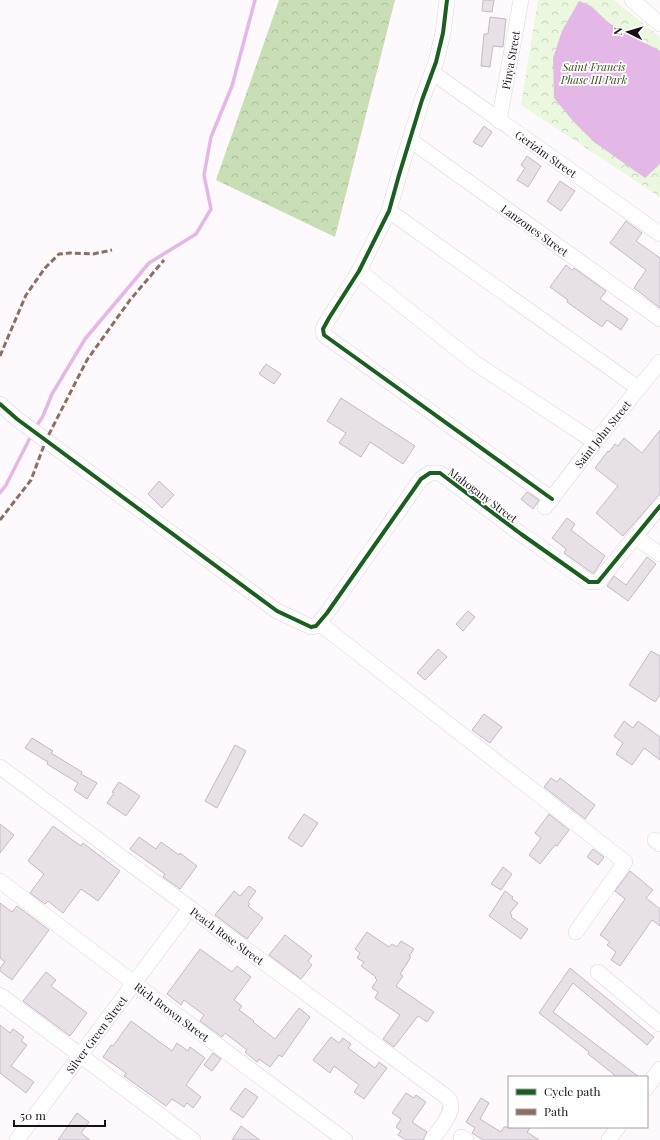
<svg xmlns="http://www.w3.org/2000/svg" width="660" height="1140" font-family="'Playfair Display',serif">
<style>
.forest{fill:url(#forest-crowns)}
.park{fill:url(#park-crowns)}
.water{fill:#e4b8e6}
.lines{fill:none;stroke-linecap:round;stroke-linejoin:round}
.stream{stroke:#e4b8e6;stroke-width:3.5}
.building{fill:#e7e0e7;stroke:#c2bbc2}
.minor-casing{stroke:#dcd5dc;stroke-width:16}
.minor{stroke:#fffeff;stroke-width:15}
.quiet{stroke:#8d6e63;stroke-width:3;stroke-dasharray:6 3;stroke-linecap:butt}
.cycleway-casing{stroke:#fff;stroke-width:6}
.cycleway{stroke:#1b5e20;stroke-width:4}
.labels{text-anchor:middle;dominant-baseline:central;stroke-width:3.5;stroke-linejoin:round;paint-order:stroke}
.street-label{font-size:11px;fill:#180f18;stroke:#fff}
.park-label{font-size:11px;font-style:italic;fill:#354d17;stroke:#fff}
</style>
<defs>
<pattern id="forest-crowns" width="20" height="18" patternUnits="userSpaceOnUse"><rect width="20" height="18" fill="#cadeb5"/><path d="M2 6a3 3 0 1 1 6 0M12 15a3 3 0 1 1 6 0" fill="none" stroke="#adbd9b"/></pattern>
<pattern id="park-crowns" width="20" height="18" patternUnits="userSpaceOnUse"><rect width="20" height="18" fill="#ebf7de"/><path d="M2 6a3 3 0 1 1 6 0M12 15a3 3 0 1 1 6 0" fill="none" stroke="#c9d3be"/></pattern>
</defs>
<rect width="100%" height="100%" fill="#fdf9fd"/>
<path class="forest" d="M279 0H395L335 237 216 180Z"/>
<path class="park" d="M538 0H614L660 37V197L521 105Z"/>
<path class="water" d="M579 1 591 6 609 23 660 51V164L645 178 594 142 573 121 554 98 553 58 562 31Z"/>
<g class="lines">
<path class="stream" d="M36 427 43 416 52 394 85 339 149 263 196 234 211 209 204 175 211 137 232 86 255 0
M0 493 6 485 32 434"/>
</g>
<path class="building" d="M483 0H494L492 12 482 11Z
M490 17 506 19 503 47 493 46 490 67 481 66 484 34H488Z
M484 126 492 132 482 147 473 142Z
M527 156 541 166 528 187 517 180 525 168 521 165Z
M560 181 575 191 561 211 547 201Z
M626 221 642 233 636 241 660 258V308L634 288 646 270 610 243Z
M566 265 572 270 574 268 606 291 600 299 628 319 621 330 607 320 602 327 567 302 568 300 550 287Z
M266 364 281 374 274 384 259 374Z
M341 398 415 446 403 464 370 442 361 457 339 443 346 433 327 421Z
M660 430V494L623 536 596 513 618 486 595 468 608 451 609 452 615 444 618 446 624 438 642 453Z
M159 481 174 495 162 508 148 494Z
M527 492 539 500 533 509 521 499Z
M567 518 575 524 571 530 605 556 594 573H592L564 553 566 549 552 538Z
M647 557 656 564 628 601 607 586 614 576 626 585Z
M468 611 475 617 463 631 456 624Z
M438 649 447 657 425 680 417 673Z
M651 651 660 656V695L655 702 629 685Z
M484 714 502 727 490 743 472 730Z
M624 721 633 728 638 721 660 737V760L644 748 632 765 616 754 623 743 614 736Z
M32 738 53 751 51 753 82 772 81 774 97 783 87 799 74 790 78 783 47 764 48 762 25 748Z
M235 745 246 751 217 808 205 801Z
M551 778 557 782 560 778 595 805 585 819 544 787Z
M119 782 140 796 126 816 107 803 114 793 112 792Z
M304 814 318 823 302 847 288 838Z
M549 814 569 830 557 846 555 845 540 864 529 855 541 838 535 833Z
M0 824 14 835 0 853Z
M53 826 81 846 83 843 120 871 98 901 81 889 63 913 48 901 45 904 30 893 44 874 28 861Z
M139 837 156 849 161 842 179 855 180 853 197 866 180 889 163 877 165 874 130 849Z
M593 849 604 857 598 865 587 857Z
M503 867 512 874 501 890 491 884Z
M630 871 653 890 646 898 660 909V926L652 920 620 966 611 960 616 952 607 945 610 942 600 935 625 899 615 891Z
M249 886 256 891 248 902 250 904 248 906 263 918 247 939 215 915 234 891 240 896Z
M505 891 513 897 512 899 518 903 510 913 512 915 511 917 528 929 521 939 489 916Z
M0 903 12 912 17 906 49 930 12 980 0 971V968L5 962 0 958Z
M367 932 389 947 392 944 397 947 401 941 414 949 409 956 411 957 400 974 403 976 396 986 434 1012 427 1022 418 1016 394 1047 383 1039 400 1015 375 998 378 992 372 988 377 980 375 978 376 977 361 966 364 962 357 958 360 953 355 949Z
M285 935 312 956 308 961 312 965 301 979 269 955Z
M200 949 232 972 237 966 251 977 234 1000 242 1006 239 1010 254 1021 253 1022 275 1039 299 1008 310 1017 282 1057 279 1055 270 1067 259 1059 257 1062 245 1052 247 1050 225 1033 222 1037 200 1021 204 1015 184 1000 181 1005 167 994Z
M570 968 654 1037 647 1045 573 983 553 1012 639 1077H617L588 1054 589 1052 539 1013Z
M46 972 56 980 51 986 87 1013 70 1036 23 1001Z
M131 1021 172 1051 177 1043 188 1051 190 1047 205 1058 186 1085 201 1097 193 1108 187 1103 184 1107 172 1099 166 1106 124 1076 126 1073 103 1057 111 1045 113 1046Z
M0 1025 10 1033 13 1029 24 1037 21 1041 27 1045 11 1066 34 1082 26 1093 0 1073Z
M331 1037 339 1043 343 1038 351 1044 348 1048 375 1068 379 1062 387 1068 364 1099 354 1092 359 1085 334 1066 330 1073 313 1060Z
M213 1053 221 1059 212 1071 204 1065Z
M245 1088 258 1097 243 1118 230 1109Z
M406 1093 414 1098 416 1095 426 1102 412 1122 427 1132 423 1140H406L398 1135 401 1131 396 1127 401 1119 392 1113Z
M481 1098 489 1103 480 1119 501 1132 504 1127H531L527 1132 539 1140H483L472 1133 475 1128 466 1122Z
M77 1113 89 1122 81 1133 90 1140H58Z
M241 1126 260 1140H232Z"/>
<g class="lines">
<g class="minor-casing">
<g id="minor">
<path d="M447 0 443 33 436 62 422 100 399 175 389 211 359 271 329 318 323 329 324 335 552 499"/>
<path d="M632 0 660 24"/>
<path id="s1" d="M433 73 660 234"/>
<path id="s2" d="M499 121 521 0"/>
<path id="s3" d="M410 140 660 319"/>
<path d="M389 211 638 388"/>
<path d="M359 271 475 363 595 442"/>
<path d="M0 404 17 419 277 611 311 627 316 626 327 613 421 479 430 473H440L521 534 589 582H598L660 506"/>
<path id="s4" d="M545 507 595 442 660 362"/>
<path d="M635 537 660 554"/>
<path d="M319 623 625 862 576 932"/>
<path id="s5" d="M0 767 190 908 448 1098C458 1110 439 1129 432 1140"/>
<path d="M655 840 660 844"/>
<path id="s6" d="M0 881 134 983 345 1140"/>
<path d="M598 972 660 1024"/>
<path d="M0 995 193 1140"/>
<path d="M647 1087 660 1069"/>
<path d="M461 1137 466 1140"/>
<path id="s7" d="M17 1140 190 908"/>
<path d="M609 1140 618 1127"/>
</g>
</g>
<use href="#minor" class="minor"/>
<path class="quiet" d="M0 356 26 295 45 268 59 254 70 253 93 254 112 250
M0 520 31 480 46 440 87 360 130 300 164 260"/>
<g class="cycleway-casing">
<path id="cycleway" d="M447 0 443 33 436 62 422 100 399 175 389 211 359 271 329 318 323 329 324 335 552 499
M0 404 17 419 277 611 311 627 316 626 327 613 421 479 430 473H440L521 534 589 582H598L660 506"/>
</g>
<use href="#cycleway" class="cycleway"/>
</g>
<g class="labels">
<g class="street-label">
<text stroke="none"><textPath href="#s2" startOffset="62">Pinya Street</textPath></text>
<text stroke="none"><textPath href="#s1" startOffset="139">Gerizim Street</textPath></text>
<text stroke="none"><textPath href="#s3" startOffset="154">Lanzones Street</textPath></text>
<text stroke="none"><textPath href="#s4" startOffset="93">Saint John Street</textPath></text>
<text transform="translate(483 495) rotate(37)">Mahogany Street</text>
<text stroke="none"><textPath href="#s5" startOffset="283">Peach Rose Street</textPath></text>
<text stroke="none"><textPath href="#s6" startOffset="216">Rich Brown Street</textPath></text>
<text stroke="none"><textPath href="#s7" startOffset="132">Silver Green Street</textPath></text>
</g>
<g class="park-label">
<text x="594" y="66">Saint Francis<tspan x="594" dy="13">Phase III Park</tspan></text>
</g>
</g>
<rect x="508" y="1076" width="140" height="52" fill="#ffffff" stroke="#a39fa3"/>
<rect x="516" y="1089" width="20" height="6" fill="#1b5e20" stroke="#a39fa3"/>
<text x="544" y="1096" font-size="12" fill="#180f18">Cycle path</text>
<rect x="516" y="1109" width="20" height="6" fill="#8d6e63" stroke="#a39fa3"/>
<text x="544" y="1116" font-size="12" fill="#180f18">Path</text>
<g transform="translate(628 32) rotate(275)" stroke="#ffffff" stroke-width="3" paint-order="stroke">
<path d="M0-3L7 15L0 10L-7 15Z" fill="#180f18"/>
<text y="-6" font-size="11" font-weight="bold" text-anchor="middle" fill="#180f18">N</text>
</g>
<path d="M14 1120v6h91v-6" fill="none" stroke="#180f18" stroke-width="2"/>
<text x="20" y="1120" font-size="12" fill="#180f18" stroke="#ffffff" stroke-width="3" paint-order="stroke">50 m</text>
</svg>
